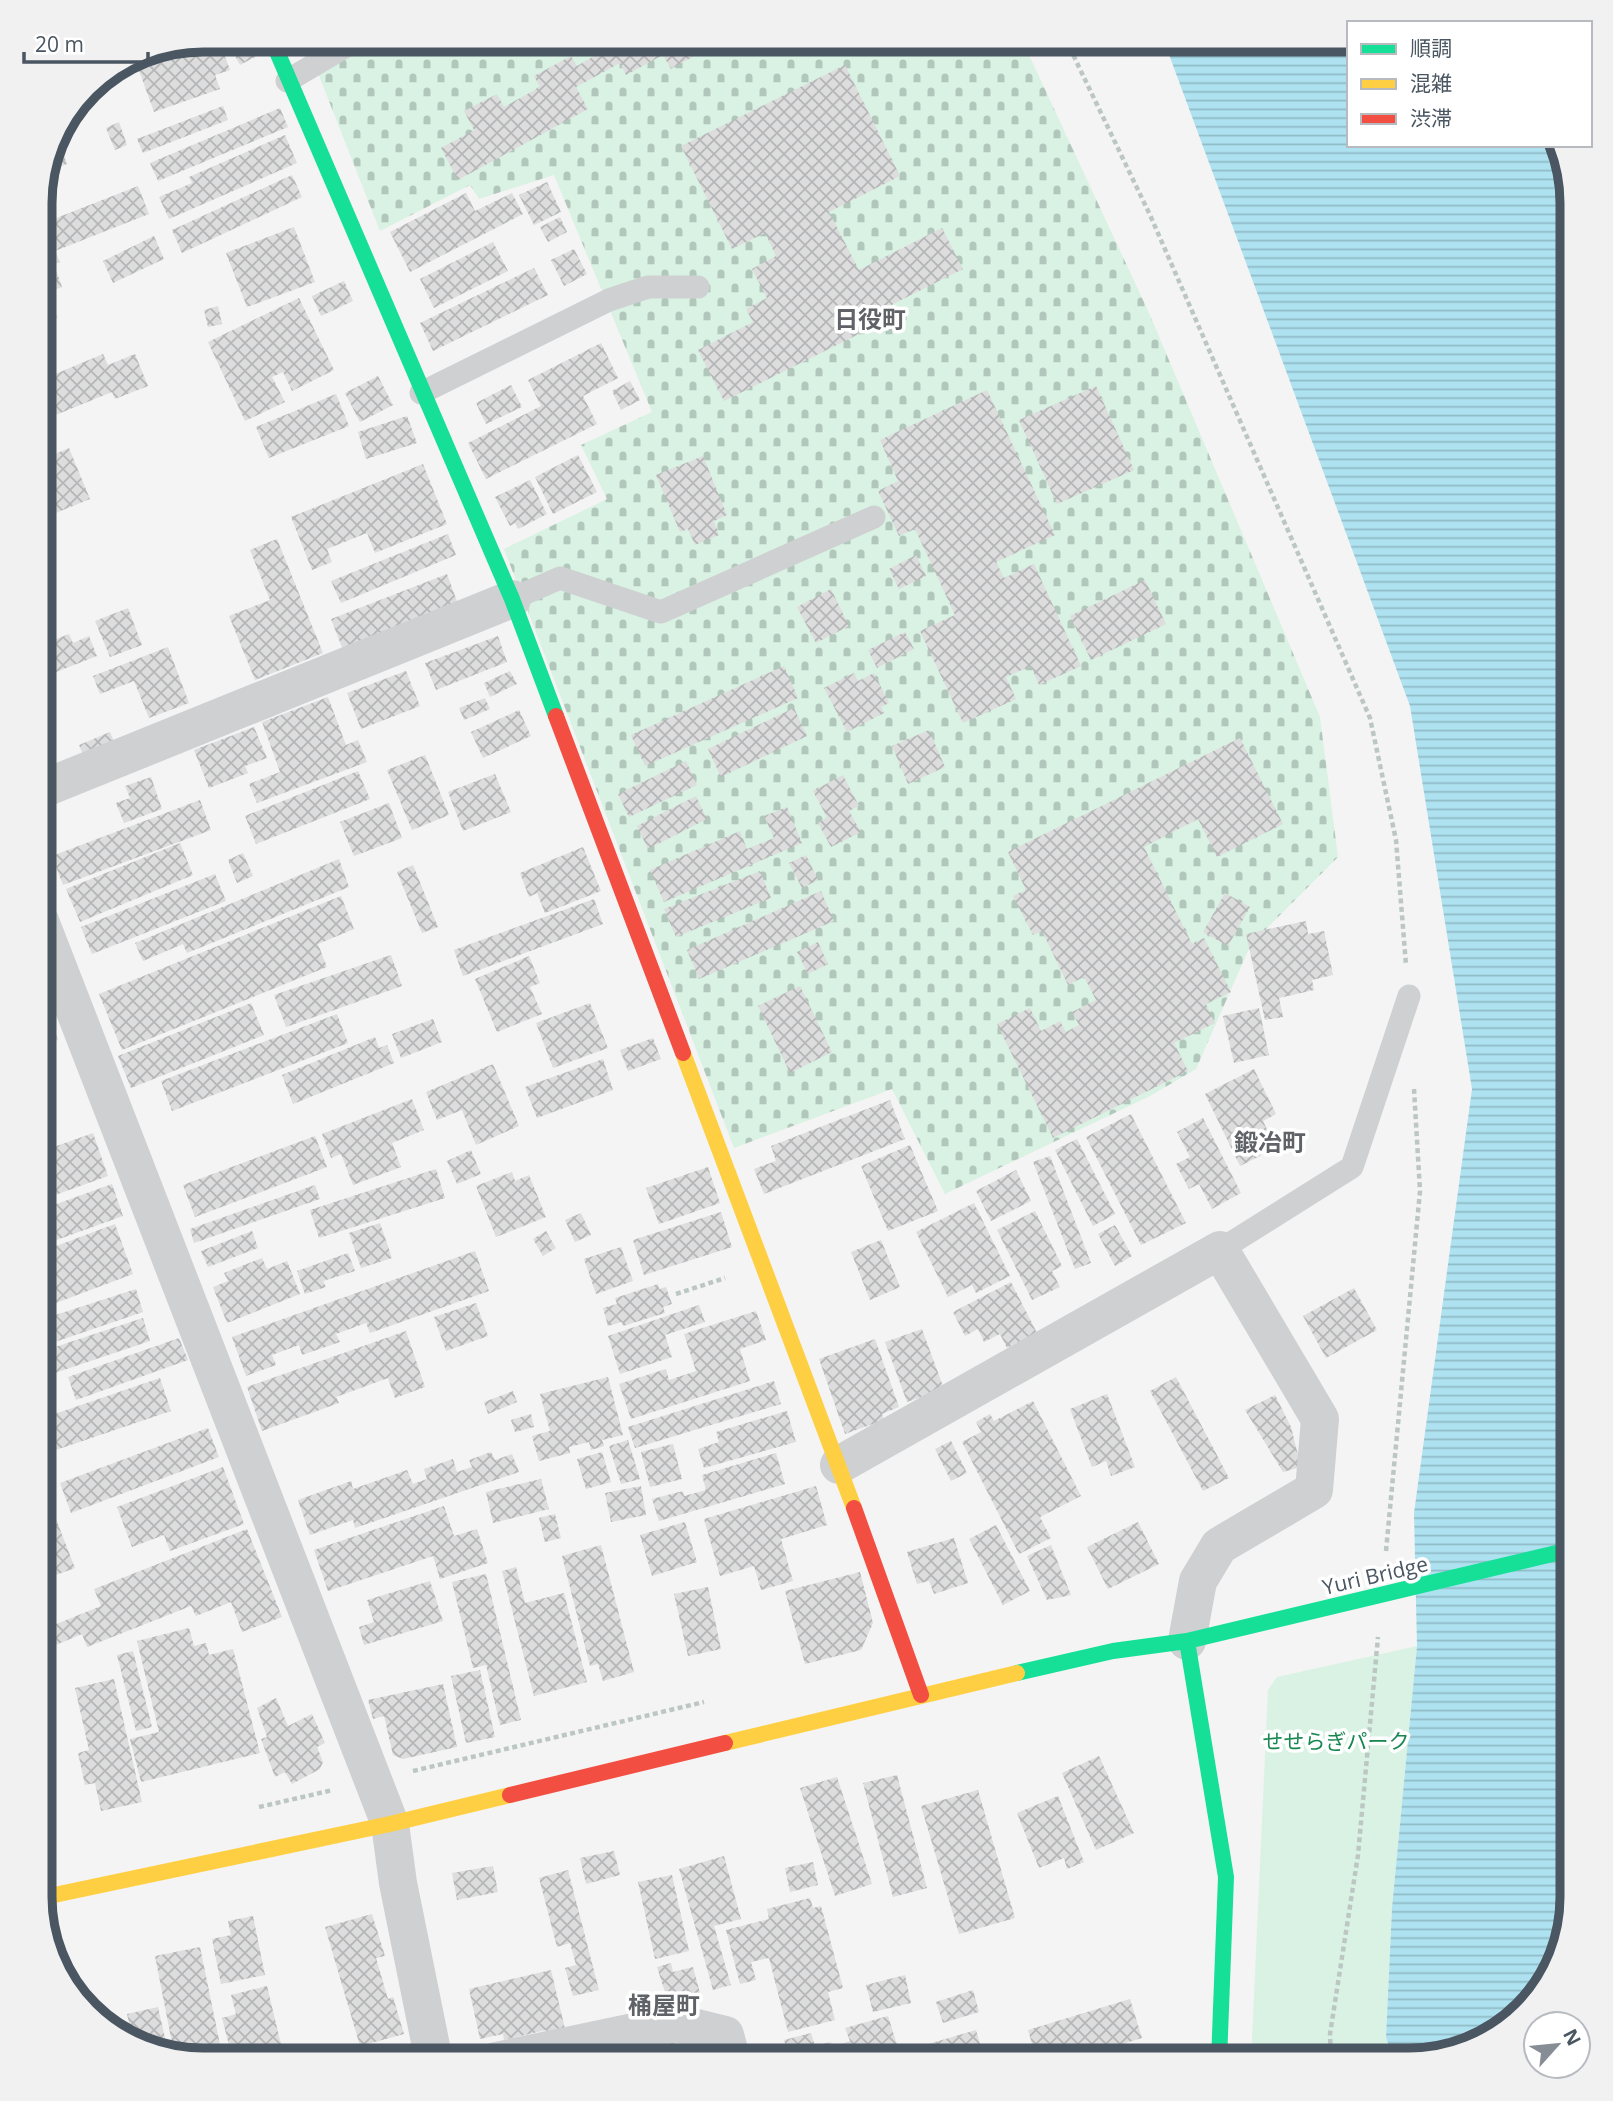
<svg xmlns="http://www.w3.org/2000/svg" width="1613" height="2101" font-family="'Open Sans','Noto Sans JP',sans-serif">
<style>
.cemetery{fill:url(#cemetery-stones)}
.green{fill:#d9f2e3}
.water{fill:url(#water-rules)}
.building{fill:url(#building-cross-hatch)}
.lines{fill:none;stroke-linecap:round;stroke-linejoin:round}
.path{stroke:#bcc7c4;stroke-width:4.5;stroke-dasharray:5 3.5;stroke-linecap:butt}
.lane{stroke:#ced0d2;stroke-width:23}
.street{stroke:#ced0d2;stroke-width:38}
.fast{stroke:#16e098;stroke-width:16}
.slow{stroke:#ffcf43;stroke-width:16}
.jam{stroke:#f24e42;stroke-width:16}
.labels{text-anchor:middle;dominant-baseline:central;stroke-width:7;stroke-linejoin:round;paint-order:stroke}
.street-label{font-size:21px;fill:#4a5661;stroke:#fff}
.park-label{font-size:21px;fill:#17864f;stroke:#fff}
.quarter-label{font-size:24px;font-weight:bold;fill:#5f6368;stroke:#fff}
.rim{fill:none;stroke:#4a5661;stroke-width:9}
</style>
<defs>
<pattern id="cemetery-stones" width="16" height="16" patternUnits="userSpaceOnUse" patternTransform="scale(1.75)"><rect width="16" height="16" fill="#d9f2e3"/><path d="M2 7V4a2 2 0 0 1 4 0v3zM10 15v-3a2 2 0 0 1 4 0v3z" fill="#b2c7bb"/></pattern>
<pattern id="water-rules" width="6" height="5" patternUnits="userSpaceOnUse" patternTransform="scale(1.75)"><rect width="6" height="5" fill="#aee2f0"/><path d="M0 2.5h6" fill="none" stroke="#90bac6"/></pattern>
<pattern id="building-cross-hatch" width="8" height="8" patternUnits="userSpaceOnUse" patternTransform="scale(1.75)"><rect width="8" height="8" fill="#ddddde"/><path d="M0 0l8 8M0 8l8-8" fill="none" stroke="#b5b6b7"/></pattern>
</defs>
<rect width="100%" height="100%" fill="#f4f4f4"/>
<path class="cemetery" d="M305 40H1022L1149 313 1320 717 1338 857 1251 944 1196 1069 1150 1096 945 1194 892 1089 734 1148 504 549 607 499 581 445 652 412 554 175 479 199 470 185 380 231Z"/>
<path class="green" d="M1417 1646 1392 1908 1386 2037 1394 2061H1251L1268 1690 1277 1677Z"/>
<path class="water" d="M1164 41H1349V145H1555L1573 203V1898L1551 1979 1500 2033 1410 2061H1394L1386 2037 1392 1908 1417 1646 1414 1513 1472 1089 1410 706Z"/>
<path class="building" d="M209 40H219L230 70 215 75 220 89 154 112 137 65Z
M233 40H249L257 56 240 65 228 43Z
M603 40H723L671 69 663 55 626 75 620 63 576 87 588 109 458 180 441 148 474 130 464 111 497 94 504 107 540 87 534 76 571 56 577 66 608 48Z
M845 65 900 176 829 212 859 270 942 228 963 269 853 324 859 334 724 401 698 350 753 322 746 309 767 298 752 269 776 256 765 233 732 249 681 146Z
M223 106 228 120 143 153 137 139Z
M280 108 288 127 158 181 150 163Z
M119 122 127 145 115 150 106 128Z
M285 135 297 163 169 219 159 197 192 183 189 177Z
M58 139 67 164 46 172 55 140Z
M292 175 302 197 182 253 172 230Z
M547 182 561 212 534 225 519 195Z
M138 186 149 214 55 251 60 262 41 269V224Z
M466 193 475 211 512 193 523 214 410 272 390 232Z
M560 217 567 232 548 242 540 227Z
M294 227 315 282 247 307 226 253Z
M154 236 164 259 113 283 103 261Z
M493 242 508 271 434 308 420 279Z
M574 249 587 274 564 286 551 260Z
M534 268 548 295 433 351 420 323Z
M56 270 62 287 47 293 58 318 41 325V276Z
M344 281 353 301 321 316 312 296Z
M299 298 334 370 292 391 283 372 272 377 285 402 245 421 208 342Z
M218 306 222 324 208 327 204 310Z
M601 343 618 378 583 396 597 424 486 479 468 443 541 406 528 380Z
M103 354 108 365 135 354 148 386 115 399 112 392 41 421V380Z
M378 376 393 405 360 422 345 393Z
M630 381 640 400 621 410 612 391Z
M511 385 522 407 486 424 476 403Z
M1096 386 1134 470 1057 504 1019 420Z
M987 390 1055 535 996 562 1004 578 1034 564 1081 666 1039 685 1031 666 1006 677 1016 699 963 723 920 631 955 615 915 529 899 536 878 491 898 481 880 440Z
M336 394 349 426 269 458 256 427Z
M407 416 417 443 366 459 358 432Z
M69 448 90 499 41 519V460Z
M578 455 597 492 553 514 535 477Z
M703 456 727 515 714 521 719 535 695 545 688 529 680 532 656 475Z
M423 464 447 524 375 553 367 533 327 549 332 562 312 570 291 517Z
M530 480 547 514 518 529 515 523 510 526 495 497Z
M448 534 456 555 341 603 331 581Z
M277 539 323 653 255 680 229 616 270 600 250 550Z
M916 555 926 576 899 589 889 569Z
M447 574 458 604 343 650 331 619Z
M1145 580 1166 624 1091 660 1070 616Z
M831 589 849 626 816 643 797 607Z
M128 608 142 645 110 657 95 621Z
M905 632 914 649 877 668 868 650Z
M69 634 73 643 89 636 97 656 41 678V645Z
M498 636 507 662 436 690 425 663Z
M168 647 189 703 149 718 134 681 100 694 93 676Z
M784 666 798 698 645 766 631 735Z
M406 671 420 706 361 729 347 693Z
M510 671 517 684 490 697 484 683Z
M854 673 858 681 874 673 889 703 881 707 884 713 847 732 824 688Z
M328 697 346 745 358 740 367 762 257 803 249 784 280 772 262 722Z
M485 698 490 709 464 720 459 708Z
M794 708 807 736 721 777 708 749Z
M519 710 531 736 483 758 471 732Z
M254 727 267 758 245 766 248 773 209 788 194 750Z
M929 730 945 767 908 784 892 746Z
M110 732 117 749 86 762 79 745Z
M1240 738 1283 824 1217 857 1198 819 1144 847 1192 944 1204 938 1231 992 1206 1004 1215 1023 1174 1043 1188 1071 1053 1138 997 1024 1030 1008 1041 1031 1060 1021 1066 1032 1079 1025 1072 1012 1096 1000 1084 977 1068 985 1042 931 1033 935 1013 896 1026 890 1008 852Z
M425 755 449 815 412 830 387 770Z
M686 761 697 785 629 817 618 794Z
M358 771 370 799 256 844 245 816Z
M495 774 511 812 463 831 448 792Z
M843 775 859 806 849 811 861 832 831 847 818 823 827 817 813 791Z
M151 777 162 809 124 823 116 803 130 798 125 786Z
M696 796 707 819 648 849 637 826Z
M200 800 211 830 63 885 52 856Z
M389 803 402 838 354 856 340 822Z
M787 807 802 843 664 902 650 870 740 831 747 849 774 838 764 816Z
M180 843 193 875 80 922 66 889Z
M583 847 601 891 545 913 537 893 529 897 520 873Z
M243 853 253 876 237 883 228 860Z
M806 855 818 880 802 888 789 863Z
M339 859 349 887 187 953 183 944 143 961 135 943Z
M413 865 438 927 422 933 397 872Z
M760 871 771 898 676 937 664 909Z
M215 874 226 901 92 954 81 927Z
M821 891 834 921 699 979 687 950Z
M1225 893 1250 907 1228 946 1203 932Z
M341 896 354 929 318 944 327 967 122 1050 99 994Z
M594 899 603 924 463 976 454 950Z
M1306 921 1308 934 1324 931 1333 975 1312 980 1314 990 1279 998 1283 1017 1265 1020 1246 934Z
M818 942 828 964 808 974 797 952Z
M391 955 402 986 286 1027 274 995Z
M529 956 540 983 530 987 542 1014 497 1032 475 979Z
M800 986 832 1052 790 1073 758 1006Z
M40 995 58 1040 40 1047Z
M251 1003 264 1035 131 1088 118 1056Z
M590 1003 608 1048 553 1068 536 1023Z
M1259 1008 1269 1055 1234 1063 1223 1016Z
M337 1014 348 1043 172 1111 161 1081Z
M433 1019 442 1042 401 1058 392 1034Z
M375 1037 379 1048 387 1045 394 1063 293 1104 282 1075Z
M653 1038 661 1059 628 1071 620 1050Z
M603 1059 613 1090 537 1118 525 1087Z
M493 1064 519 1126 476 1145 462 1110 437 1120 426 1092Z
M1254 1069 1276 1114 1263 1121 1276 1148 1240 1166 1205 1094Z
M412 1099 424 1130 392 1143 401 1167 353 1185 341 1154 331 1158 322 1134Z
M890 1100 905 1139 764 1194 754 1169 776 1161 771 1146Z
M1131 1114 1186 1223 1141 1245 1086 1137Z
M1203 1118 1241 1193 1212 1209 1199 1184 1189 1189 1176 1164 1190 1157 1177 1132Z
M93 1133 108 1176 47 1198 40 1180V1152Z
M315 1136 327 1167 195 1217 183 1185Z
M1077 1139 1115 1214 1093 1226 1055 1150Z
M910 1145 938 1211 888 1231 861 1166Z
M471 1150 481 1174 457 1184 447 1161Z
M1050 1156 1091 1263 1075 1269 1033 1162Z
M708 1167 720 1203 659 1224 646 1188Z
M436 1169 445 1198 319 1238 310 1210Z
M1016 1170 1031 1201 991 1221 976 1191Z
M512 1172 515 1181 529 1175 546 1217 496 1237 476 1186Z
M112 1184 123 1216 40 1246V1210Z
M315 1185 320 1199 194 1243 190 1229Z
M974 1203 1010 1276 976 1293 972 1285 948 1297 916 1232Z
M1035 1211 1062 1266 1052 1271 1060 1287 1032 1300 997 1230Z
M721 1212 732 1247 644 1275 633 1240Z
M581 1213 591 1235 575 1242 565 1220Z
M380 1223 392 1258 361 1268 349 1233Z
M115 1224 133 1274 40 1309V1252Z
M1115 1225 1132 1256 1115 1266 1098 1234Z
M252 1231 258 1248 208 1267 201 1251Z
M546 1231 556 1248 543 1256 533 1239Z
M881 1240 900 1287 870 1300 851 1252Z
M621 1247 633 1281 596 1294 584 1259Z
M475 1251 489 1291 370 1333 366 1323 336 1334 340 1342 302 1355 299 1345 272 1355 276 1365 246 1376 232 1337Z
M348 1253 355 1271 323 1281 326 1287 305 1294 297 1271Z
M262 1258 267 1269 287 1261 300 1294 227 1323 213 1287 228 1281 224 1273Z
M1011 1282 1037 1333 1007 1348 1000 1334 984 1342 978 1329 965 1336 953 1312Z
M658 1284 659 1289 666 1287 672 1304 663 1307 665 1313 623 1326 622 1322 608 1326 603 1308 617 1304 615 1298Z
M1354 1288 1377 1330 1326 1358 1303 1316Z
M136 1289 143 1312 40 1347V1320Z
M476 1303 488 1336 446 1351 434 1317Z
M699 1305 705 1322 665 1335 672 1357 620 1374 608 1336Z
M756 1311 766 1340 740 1349 750 1381 631 1419 619 1384 666 1369 669 1380 696 1371 684 1334Z
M143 1318 150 1341 40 1378V1352Z
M922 1329 944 1389 907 1402 885 1342Z
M406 1331 425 1387 395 1398 388 1378 336 1397 339 1403 262 1431 247 1387Z
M179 1338 188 1360 76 1400 68 1377Z
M875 1339 899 1407 882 1414 884 1420 845 1434 819 1359Z
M608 1377 623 1435 602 1440 604 1446 591 1450 589 1442 569 1447 570 1453 539 1461 532 1436 550 1431 540 1394Z
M1176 1377 1229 1478 1203 1491 1150 1391Z
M160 1378 171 1411 47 1453 40 1434V1419Z
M774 1381 781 1404 635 1448 628 1427Z
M513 1391 517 1402 488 1414 484 1402Z
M1107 1394 1135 1467 1111 1476 1106 1461 1092 1467 1070 1409Z
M1275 1395 1291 1427 1301 1467 1283 1472 1245 1410Z
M1033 1401 1081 1496 1040 1517 1051 1538 1019 1554 962 1442 981 1432 976 1422 990 1414 994 1421Z
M787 1411 796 1442 704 1468 698 1449 719 1442 716 1432Z
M531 1414 534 1427 515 1432 511 1420Z
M208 1428 219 1457 71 1513 60 1483Z
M628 1440 640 1479 621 1484 609 1446Z
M951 1441 967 1473 951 1481 935 1449Z
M673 1444 682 1479 650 1487 641 1452Z
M491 1452 495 1460 512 1454 519 1472 355 1528 353 1520 310 1535 298 1500 351 1481 353 1489 407 1470 413 1484 427 1479 424 1469 453 1459 457 1472 472 1467 469 1460Z
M602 1452 611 1482 586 1489 577 1459Z
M776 1453 785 1484 659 1521 652 1499 683 1491 684 1496 706 1490 702 1475Z
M223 1467 244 1524 170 1551 164 1535 132 1547 117 1507Z
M40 1478 75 1568 40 1581Z
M541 1479 549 1509 493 1523 486 1492Z
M641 1486 646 1515 611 1522 605 1493Z
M816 1486 827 1525 781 1539 793 1581 761 1590 754 1566 720 1576 704 1519Z
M444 1506 454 1536 477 1529 488 1563 440 1579 433 1556 328 1591 314 1550Z
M555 1514 561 1538 545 1542 539 1518Z
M685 1522 697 1562 652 1576 640 1535Z
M1138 1522 1159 1564 1108 1589 1087 1547Z
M996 1525 1030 1591 1003 1605 969 1539Z
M247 1529 282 1617 242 1632 231 1602 196 1616 191 1606 87 1647 82 1634 51 1647 44 1629 101 1606 94 1589Z
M954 1538 968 1583 934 1594 929 1581 917 1584 907 1552Z
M601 1545 634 1672 603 1681 598 1664 590 1666 562 1556Z
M1051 1545 1071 1595 1047 1600 1027 1556Z
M516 1567 525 1603 564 1593 587 1682 534 1696 502 1571Z
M860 1572 873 1623 861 1650 805 1664 785 1591Z
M486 1574 521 1720 500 1725 486 1665 473 1668 452 1582Z
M430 1581 443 1621 364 1645 359 1627 374 1622 367 1600Z
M708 1587 721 1649 688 1656 674 1594Z
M189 1628 194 1646 206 1643 209 1655 233 1649 260 1753 141 1782 130 1739 159 1732 137 1641Z
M133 1651 152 1727 136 1731 117 1655Z
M480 1670 495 1737 466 1743 451 1676Z
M114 1679 142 1802 101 1811 95 1783 85 1785 78 1753 89 1750 75 1688Z
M443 1684 457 1747 403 1759 393 1755 384 1716 373 1719 368 1700Z
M276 1698 288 1726 312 1714 325 1743 317 1747 323 1762 320 1769 292 1784 285 1772 275 1777 261 1739 267 1737 257 1708Z
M1099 1756 1134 1833 1096 1850 1062 1773Z
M897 1775 927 1888 893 1897 863 1783Z
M837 1777 872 1884 835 1896 800 1788Z
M978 1790 1015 1918 959 1934 921 1806Z
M1058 1796 1084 1862 1067 1869 1064 1858 1039 1868 1017 1813Z
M614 1851 620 1875 586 1884 580 1858Z
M724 1856 741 1919 714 1926 731 1985 713 1990 679 1869Z
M813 1862 818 1885 790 1892 785 1868Z
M493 1866 498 1892 457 1900 452 1873Z
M568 1870 599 1990 573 1996 565 1968 576 1965 570 1943 557 1947 539 1878Z
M672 1875 689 1951 655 1959 638 1882Z
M810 1898 813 1908 821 1906 843 1988 828 1992 835 2020 788 2032 769 1958 751 1962 756 1980 740 1984 726 1930 769 1919 767 1909Z
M372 1914 385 1956 376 1958 388 1999 393 1997 404 2034 360 2046 325 1927Z
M253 1916 265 1975 221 1984 212 1939 231 1935 228 1921Z
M200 1947 222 2054 209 2057 210 2061 174 2053 155 1956Z
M671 1963 673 1972 693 1967 700 1993 668 2002 657 1967Z
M551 1970 567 2037 549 2040 546 2030 504 2040 503 2034 480 2039 469 1989Z
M905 1975 911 2003 873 2012 866 1985Z
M267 1986 285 2061H233L222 2018 236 2014 231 1995Z
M973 1990 979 2012 943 2023 936 2002Z
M1130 1999 1142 2038 1067 2061H1037L1028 2030Z
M158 2007 168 2051 133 2042 127 2014Z
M888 2016 902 2061H843L838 2045 850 2041 845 2028Z
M976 2030 985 2061H922L918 2047Z
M811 2033 815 2046 831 2042 836 2061H778L777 2057 788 2054 784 2040Z
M694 2034 701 2061H621L619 2053Z
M1165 2050V2061H1128L1127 2053Z"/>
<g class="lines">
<path class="path" d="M1066 40 1150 215 1370 718 1396 840 1406 965
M676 1294 725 1278
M1386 1551 1420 1191 1414 1089
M413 1771 704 1702
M259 1807 333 1790
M1331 2061 1330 2034 1358 1855 1378 1637"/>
<path class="lane" d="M287 81 356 40
M421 393 609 300 648 287H698
M512 599 560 578 661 612 874 517
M1220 1250 1352 1167 1409 996"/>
<path class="street" d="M40 790 512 599
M40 921 390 1824 398 1883 434 2061
M839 1465 1220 1250 1320 1419 1314 1490 1219 1546 1198 1581 1187 1641
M496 2061 676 2023 725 2035 732 2061"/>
<path class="fast" d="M272 40 512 599 556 716
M1187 1641 1226 1877 1219 2061
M1017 1673 1113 1651 1187 1641 1573 1549"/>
<path class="slow" d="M683 1053 854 1508
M725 1743 1017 1673
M40 1898 390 1824 510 1795"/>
<path class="jam" d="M556 716 683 1053
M854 1508 921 1695
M510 1795 725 1743"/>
</g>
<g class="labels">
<g class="street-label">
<text transform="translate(1375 1575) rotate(-13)">Yuri Bridge</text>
</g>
<g class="park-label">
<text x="1336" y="1741">せせらぎパーク</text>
</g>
<g class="quarter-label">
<text x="870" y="318">日役町</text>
<text x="1270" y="1141">鍛冶町</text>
<text x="664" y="2004">桶屋町</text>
</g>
</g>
<path d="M0 0H1613V2101H0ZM203 52H1409A151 151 0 0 1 1560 203V1897A151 151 0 0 1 1409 2048H203A151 151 0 0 1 52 1897V203A151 151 0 0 1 203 52Z" fill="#f1f1f2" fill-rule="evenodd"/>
<path class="rim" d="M203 52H1409A151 151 0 0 1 1560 203V1897A151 151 0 0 1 1409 2048H203A151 151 0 0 1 52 1897V203A151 151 0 0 1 203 52Z"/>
<rect x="1347" y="21" width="245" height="126" fill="#ffffff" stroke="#b7bbc0" stroke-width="2"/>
<rect x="1361" y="44" width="35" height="10" fill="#16e098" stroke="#b7bbc0" stroke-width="2"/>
<text x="1410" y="56" font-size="21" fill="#4a5661">順調</text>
<rect x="1361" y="79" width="35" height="10" fill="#ffcf43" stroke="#b7bbc0" stroke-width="2"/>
<text x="1410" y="91" font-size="21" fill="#4a5661">混雑</text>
<rect x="1361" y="114" width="35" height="10" fill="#f24e42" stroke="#b7bbc0" stroke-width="2"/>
<text x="1410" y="126" font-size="21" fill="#4a5661">渋滞</text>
<g transform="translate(1557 2045) rotate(63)"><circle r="33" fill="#ffffff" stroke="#b7bbc0" stroke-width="2"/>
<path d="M0-5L12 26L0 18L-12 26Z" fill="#868d94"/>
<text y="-10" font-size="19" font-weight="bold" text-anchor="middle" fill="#4a5661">N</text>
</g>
<path d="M24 52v10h124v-10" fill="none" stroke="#4a5661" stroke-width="3.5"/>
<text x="35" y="52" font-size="21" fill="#4a5661" stroke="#ffffff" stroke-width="5" paint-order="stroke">20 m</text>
</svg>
